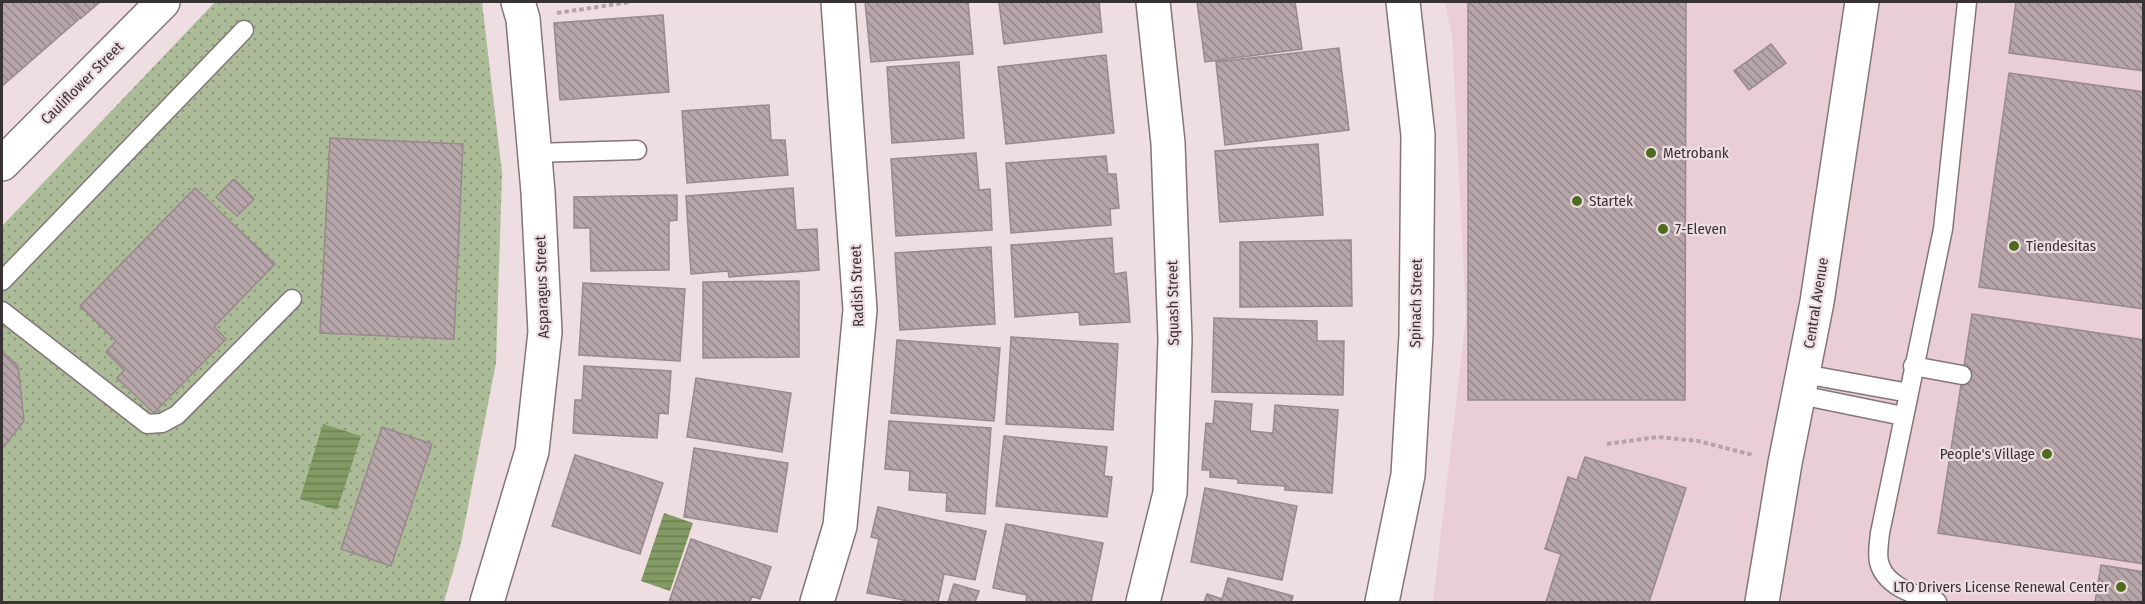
<svg xmlns="http://www.w3.org/2000/svg" width="2145" height="604" font-family="'Fira Sans Condensed',sans-serif">
<style>
.built{fill:#e9cfd5}
.park{fill:url(#park-dots)}
.water{fill:url(#water-rules)}
.building{fill:url(#building-back-hatch);stroke:#99898c;stroke-width:1.5}
.lines{fill:none;stroke-linecap:round;stroke-linejoin:round}
.lane-casing{stroke:#847578;stroke-width:21}
.street-casing{stroke:#847578;stroke-width:36}
.path{stroke:#b2a5a8;stroke-width:4;stroke-dasharray:4.5 3;stroke-linecap:butt}
.lane{stroke:#fff;stroke-width:18}
.street{stroke:#fff;stroke-width:33}
.poi-dot{fill:#4e6b1e;stroke:#eedde1;stroke-width:2}
.labels{text-anchor:middle;dominant-baseline:central;stroke-width:4.5;stroke-linejoin:round;paint-order:stroke}
.street-label{font-size:15px;fill:#383233;stroke:#eedde1}
.poi-label{font-size:15px;fill:#383233;stroke:#eedde1;text-anchor:start}
</style>
<defs>
<pattern id="park-dots" width="8" height="8" patternUnits="userSpaceOnUse" patternTransform="scale(1.5)"><rect width="8" height="8" fill="#acbc99"/><path d="M2 2h.1M6 6h.1" fill="none" stroke="#8d997d" stroke-width="1.8" stroke-linecap="round"/></pattern>
<pattern id="water-rules" width="6" height="5" patternUnits="userSpaceOnUse" patternTransform="scale(1.5)"><rect width="6" height="5" fill="#829a63"/><path d="M0 2.5h6" fill="none" stroke="#6b7e52"/></pattern>
<pattern id="building-back-hatch" width="6" height="6" patternUnits="userSpaceOnUse" patternTransform="scale(1.5)"><rect width="6" height="6" fill="#b6a6a9"/><path d="M-1 5l2 2M0 0l6 6M5-1l2 2" fill="none" stroke="#95888a"/></pattern>
</defs>
<rect width="100%" height="100%" fill="#eedde1"/>
<path class="built" d="M1445 2H2143V602H1433L1466 317 1452 36Z"/>
<path class="park" d="M215 2H482L502 173 496 363 461 543 444 602H2V226Z"/>
<path class="water" d="M323 424 361 436 337 510 300 499Z
M664 513 693 523 670 591 641 581Z"/>
<path class="building" d="M2 2H62L78 20 2 86Z
M64 2H100L80 19Z
M865 2H968L973 54 871 62Z
M999 2H1099L1102 32 1004 44Z
M1197 2H1295L1302 49 1205 62Z
M1468 2H1686L1685 400H1468Z
M2016 2H2144V71L2009 53Z
M663 15 669 92 560 100 554 23Z
M1771 44 1786 63 1749 90 1734 71Z
M1339 48 1349 130 1225 145 1216 62Z
M1106 55 1114 133 1006 144 998 67Z
M959 62 964 138 892 143 887 67Z
M2009 73 2144 92V309L1979 287Z
M769 105 771 140H785L788 175 687 183 682 111Z
M330 138 463 144 454 339 320 333Z
M1318 144 1323 215 1220 222 1215 151Z
M976 153 979 190 990 189 992 230 896 236 891 159Z
M1106 156 1108 174H1116L1119 208 1110 209 1111 225 1011 233 1006 163Z
M234 179 254 199 237 216 216 197Z
M195 188 275 264 214 327 226 339 154 413 117 378 124 370 106 352 116 341 80 306Z
M793 188 796 230 817 229 819 270 729 277 728 271 691 274 686 196Z
M677 195V220L669 221V270L591 271 590 228H574V197Z
M1112 238 1114 274 1126 272 1130 322 1080 325 1079 312 1015 317 1011 245Z
M1351 240 1352 306 1240 307V242Z
M991 247 995 324 900 330 895 253Z
M799 281V357L703 358V282Z
M583 283 685 289 680 361 579 355Z
M1972 314 2144 340V564L1938 533Z
M1214 318 1317 321V341H1344L1343 395 1212 392Z
M1011 337 1118 344 1113 430 1006 424Z
M897 340 1000 348 994 421 891 413Z
M2 351 18 366 24 421 2 449Z
M584 366 671 371 668 414 659 413 657 438 573 433 575 400H582Z
M696 378 791 393 782 452 687 437Z
M1215 401 1252 404 1250 431 1273 433 1275 405 1338 410 1332 493 1285 490V486L1238 483V479L1210 477V470H1202L1206 423 1213 424Z
M889 421 991 428 985 514 946 511 947 493 909 490 910 471 885 469Z
M382 427 432 444 391 566 341 549Z
M1004 436 1107 447 1104 476 1112 477 1107 517 996 506Z
M694 448 788 463 777 532 684 517Z
M575 455 663 483 640 554 552 526Z
M1585 457 1686 488 1649 602H1546L1561 554 1545 549 1568 477 1577 480Z
M1205 488 1297 506 1282 580 1191 562Z
M878 507 986 531 975 580 944 574 938 602H913L867 593 879 539 871 537Z
M1006 524 1103 543 1091 602H1026L1027 595 993 588Z
M691 539 771 567 760 599 752 596 750 602H669Z
M2101 565 2144 572V602H2095Z
M1228 578 1293 596 1291 602H1204L1207 594 1222 599Z
M954 584 979 591 975 602H948Z"/>
<g class="lines">
<g class="lane-casing">
<path id="lane" d="M534 153 637 150
M2 281 244 30
M2 311 147 424 162 423 177 415 292 299
M1913 366 1962 375
M1804 374 1909 393
M1800 395 1903 416
M1937 602C1916 595 1885 587 1879 562 1877 554 1879 542 1880 533L1943 229 1967 2"/>
</g>
<g class="street-casing">
<path id="street" d="M2 164 163 2
M487 602 532 451 545 332 538 192 523 19 518 2
M817 602 840 526 860 310 838 2
M1143 602 1170 493 1175 339 1168 143 1153 2
M1382 602 1408 475 1416 335 1418 135 1403 2
M1762 602 1785 463 1817 302 1862 2"/>
</g>
<path class="path" d="M557 13 630 2
M1607 444 1657 437 1698 441 1753 455"/>
<use href="#lane" class="lane"/>
<use href="#street" class="street"/>
</g>
<g class="poi-dot">
<circle cx="1651" cy="153" r="6"/>
<circle cx="1577" cy="201" r="6"/>
<circle cx="1663" cy="229" r="6"/>
<circle cx="2014" cy="246" r="6"/>
<circle cx="2047" cy="454" r="6"/>
<circle cx="2121" cy="587" r="6"/>
</g>
<g class="labels">
<g class="street-label">
<text transform="translate(82 83) rotate(-45)">Cauliflower Street</text>
<text transform="translate(857 286) rotate(-92)">Radish Street</text>
<text transform="translate(542 287) rotate(-92)">Asparagus Street</text>
<text transform="translate(1173 303) rotate(-91)">Squash Street</text>
<text transform="translate(1416 303) rotate(-89)">Spinach Street</text>
<text transform="translate(1816 303) rotate(-81)">Central Avenue</text>
</g>
<g class="poi-label">
<text x="1663" y="153">Metrobank</text>
<text x="1589" y="201">Startek</text>
<text x="1675" y="229">7-Eleven</text>
<text x="2026" y="246">Tiendesitas</text>
<text x="2035" y="454" text-anchor="end">People's Village</text>
<text x="2109" y="587" text-anchor="end">LTO Drivers License Renewal Center</text>
</g>
</g>
<rect width="2145" height="604" fill="none" stroke="#383233" stroke-width="6"/>
</svg>
